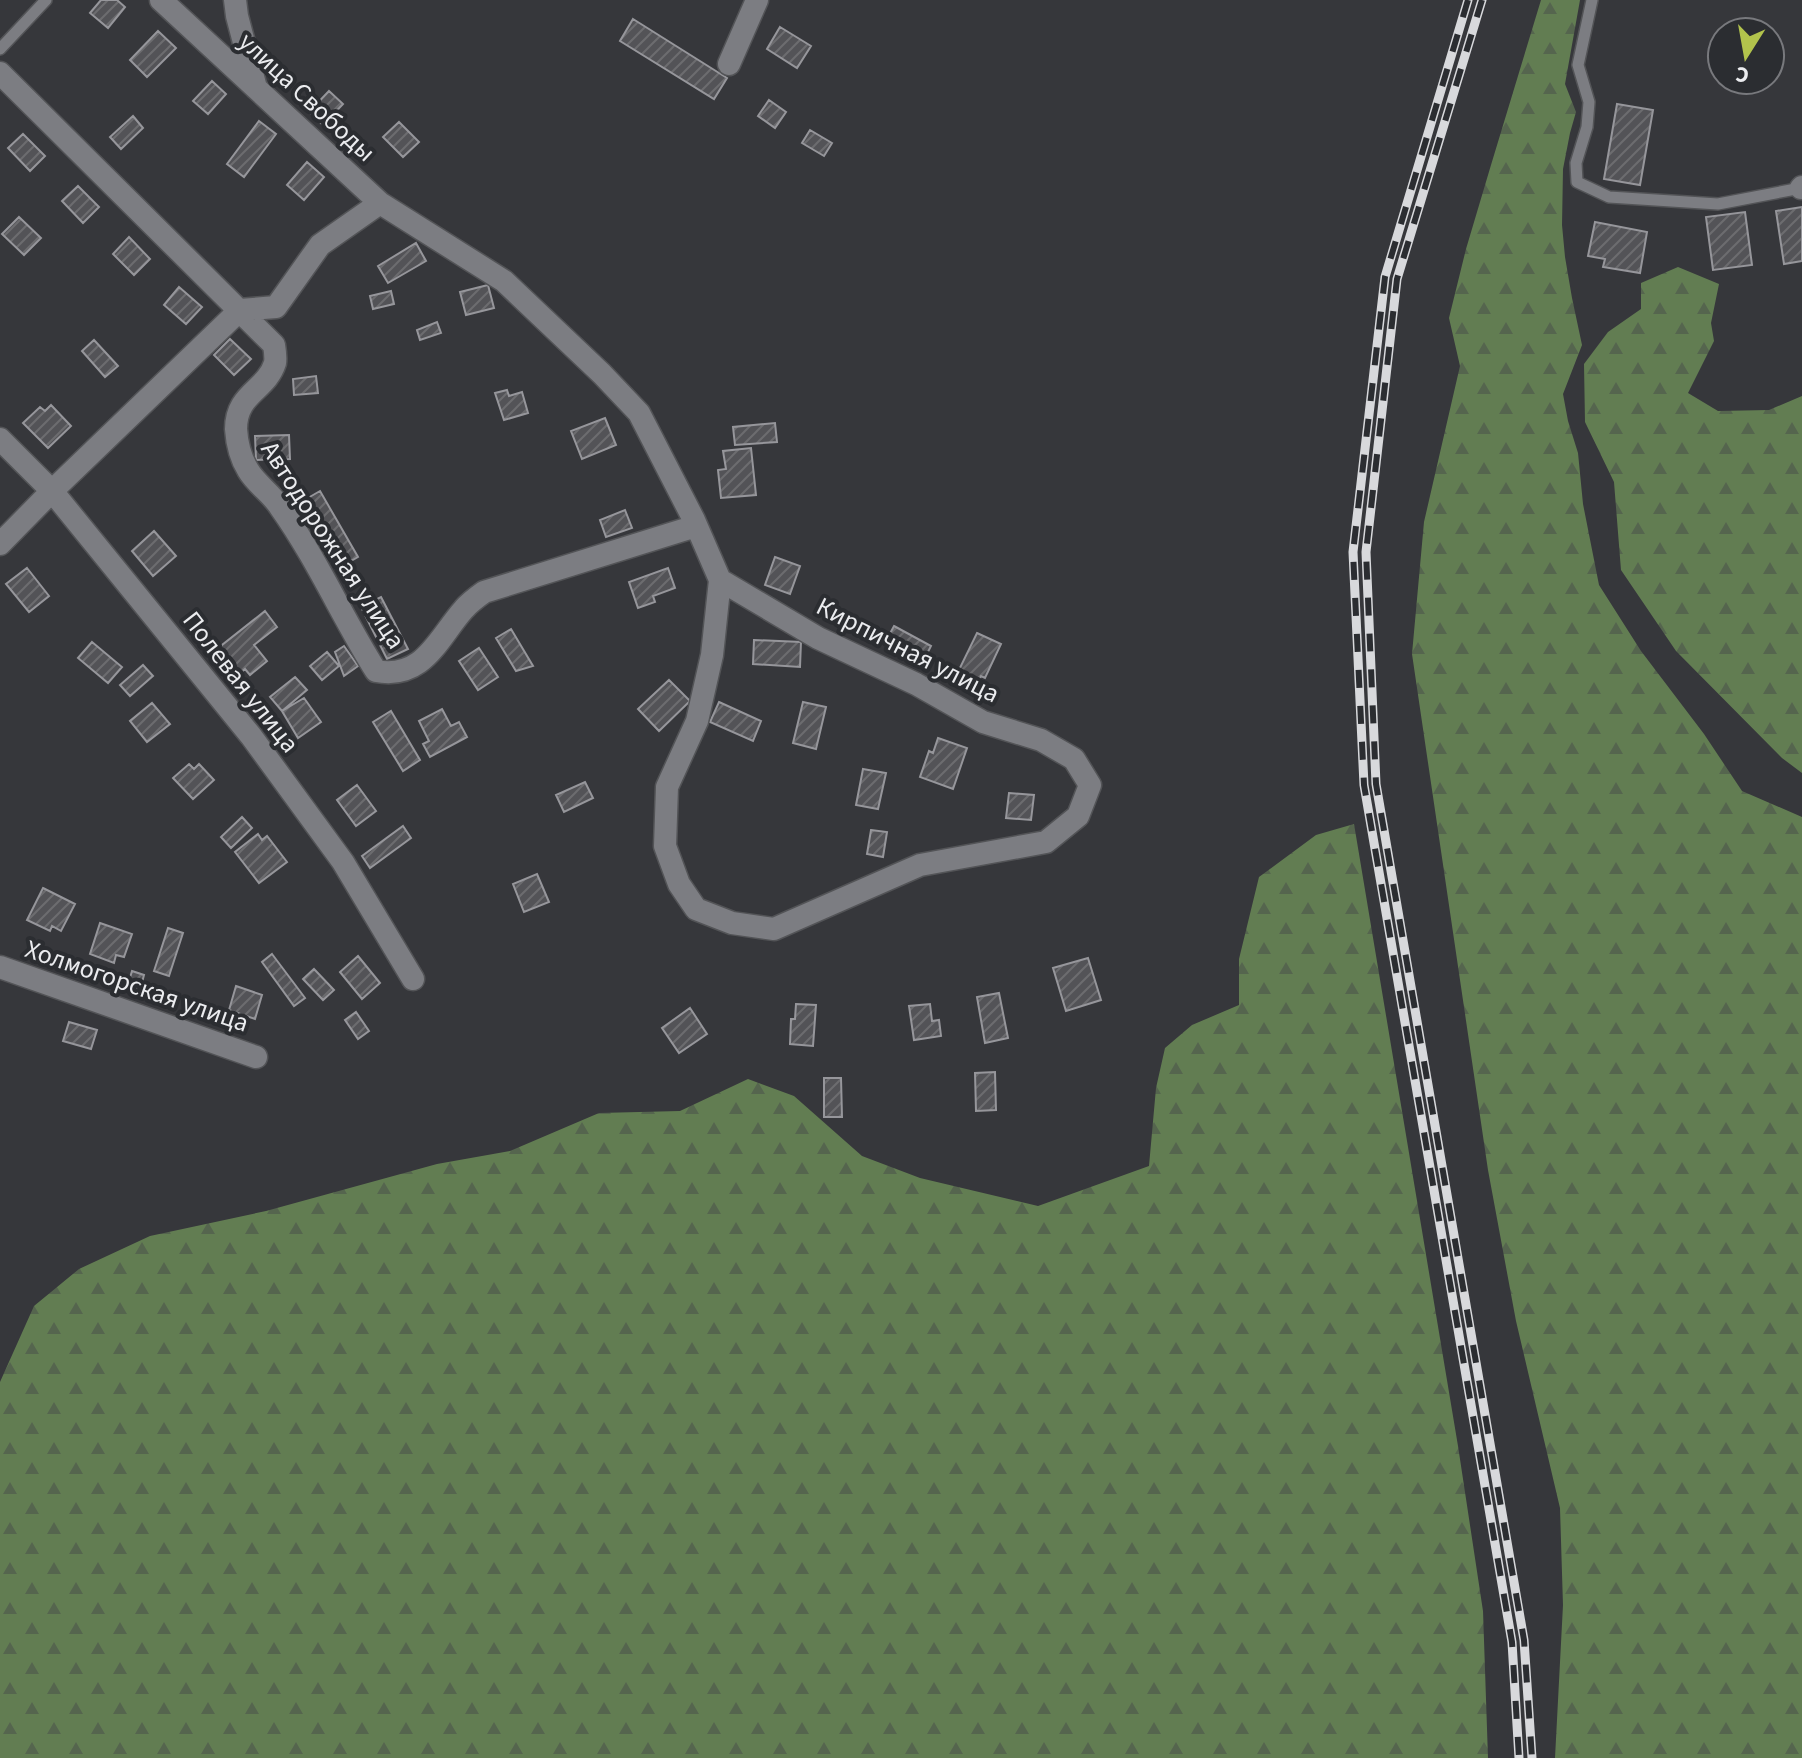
<svg xmlns="http://www.w3.org/2000/svg" width="1802" height="1758" font-family="'Source Sans 3',sans-serif">
<style>
.forest{fill:url(#forest-firs)}
.building{fill:url(#building-hatch);stroke:#96969b;stroke-width:2}
.lines{fill:none;stroke-linecap:round;stroke-linejoin:round}
.service-casing{stroke:#535457;stroke-width:14}
.minor-casing{stroke:#535457;stroke-width:25}
.service{stroke:#7c7d82;stroke-width:11}
.minor{stroke:#7c7d82;stroke-width:22}
.rail-casing{stroke:#d8d9dc;stroke-width:9}
.rail{stroke:#2b2d31;stroke-width:6;stroke-dasharray:18;stroke-linecap:butt}
.labels{text-anchor:middle;dominant-baseline:central;stroke-width:8;stroke-linejoin:round;paint-order:stroke}
.street-label{font-size:26px;fill:#ebecef;stroke:#2b2d31}
</style>
<defs>
<pattern id="forest-firs" width="22" height="20" patternUnits="userSpaceOnUse" patternTransform="scale(2)"><rect width="22" height="20" fill="#627d52"/><path d="M5 1l3.5 6h-7zM16 11l3.5 6h-7z" fill="#55654e"/></pattern>
<pattern id="building-hatch" width="6" height="6" patternUnits="userSpaceOnUse" patternTransform="scale(2)"><rect width="6" height="6" fill="#535357"/><path d="M-1 1l2-2M0 6l6-6M5 7l2-2" fill="none" stroke="#6c6c6f"/></pattern>
</defs>
<rect width="100%" height="100%" fill="#36373b"/>
<path class="forest" d="M1541 0H1580L1565 84 1576 112 1570 133 1563 169 1562 225 1565 257 1572 298 1582 345 1563 394 1568 421 1578 453 1583 504 1599 585 1641 651 1704 734 1742 791 1802 817V1758H1555L1563 1605 1560 1508 1516 1321 1488 1170 1412 654 1424 522 1460 366 1449 318 1466 249 1491 165Z
M1678 267 1719 284 1711 323 1714 341 1688 393 1718 411 1769 410 1802 396V773L1782 758 1676 651 1621 570 1614 482 1585 422 1584 364 1608 332 1641 309V283Z
M1354 824 1458 1446 1483 1611 1488 1758H0V1382L34 1306 79 1269 150 1236 266 1211 437 1164 510 1151 599 1113 680 1111 748 1079 794 1096 862 1156 920 1178 1038 1206 1149 1166 1156 1088 1165 1048 1192 1025 1239 1005V959L1259 877 1316 835Z"/>
<path class="building" d="M101 0H117L125 7 108 28 90 13Z
M633 19 727 78 714 99 620 41Z
M780 27 811 46 797 68 767 49Z
M158 31 176 48 147 77 130 60Z
M212 81 226 94 208 114 193 101Z
M329 91 343 104 323 125 309 112Z
M769 100 786 112 775 128 758 116Z
M1617 104 1653 110 1640 185 1604 179Z
M133 116 143 128 121 149 110 137Z
M259 121 276 134 244 177 227 164Z
M399 122 419 142 403 157 383 137Z
M810 130 832 143 824 156 802 143Z
M23 134 45 156 30 171 8 148Z
M307 162 324 177 304 200 287 185Z
M78 186 99 207 83 223 62 201Z
M1802 207V261L1784 264 1776 211Z
M1745 212 1752 265 1713 270 1706 217Z
M19 217 41 238 24 255 2 234Z
M1595 222 1647 232 1640 273 1603 267 1605 259 1588 256Z
M129 237 150 259 134 275 113 254Z
M416 243 426 261 388 283 378 266Z
M488 285 494 308 466 315 460 292Z
M179 287 202 307 186 324 164 305Z
M391 291 394 304 373 309 370 296Z
M437 322 441 333 420 340 417 330Z
M230 339 251 359 234 375 214 355Z
M94 340 118 366 105 377 82 351Z
M316 376 318 393 294 395 293 379Z
M507 390 509 396 522 392 528 413 504 420 495 393Z
M51 405 71 426 48 448 23 423 40 407 45 411Z
M605 418 616 445 582 459 571 431Z
M775 423 777 442 735 445 733 427Z
M289 435 290 459 256 460 255 436Z
M751 448 756 495 721 498 718 470 726 469 723 451Z
M320 491 358 557 339 568 301 502Z
M625 510 632 528 606 537 600 520Z
M154 531 176 556 153 576 132 551Z
M775 557 800 566 790 594 765 585Z
M27 568 49 596 29 612 6 584Z
M668 568 675 588 653 596 655 602 638 608 629 582Z
M381 597 408 649 387 659 361 607Z
M265 611 277 627 254 645 267 661 250 675 245 669 238 675 217 649Z
M894 626 931 646 924 660 913 654 909 662 893 654 896 647 886 641Z
M511 629 533 666 516 671 496 638Z
M977 633 1001 644 985 678 981 676 976 688 955 678Z
M754 640 801 642 800 667 753 664Z
M92 642 122 667 108 683 78 658Z
M344 646 358 666 344 676 335 652Z
M479 648 498 677 478 690 459 661Z
M327 652 339 666 322 680 310 666Z
M143 665 153 676 130 696 120 685Z
M295 677 307 690 282 711 270 697Z
M669 680 690 701 659 731 638 709Z
M304 698 321 722 298 738 282 711Z
M719 702 761 721 753 741 710 722Z
M803 702 826 707 816 749 793 743Z
M152 703 170 724 147 742 130 721Z
M442 709 451 726 459 722 467 737 430 757 423 744 429 741 419 721Z
M391 711 420 760 403 771 373 722Z
M938 738 967 748 953 789 920 777 929 751 933 753Z
M189 764 194 769 199 764 214 780 193 799 173 778Z
M863 769 886 773 878 809 856 805Z
M585 782 593 798 564 812 556 795Z
M357 785 376 811 356 826 337 800Z
M1009 793 1034 795 1031 820 1006 818Z
M242 817 252 828 231 848 221 837Z
M403 826 411 838 370 868 362 856Z
M871 830 887 832 883 857 867 854Z
M258 834 262 840 267 836 287 862 259 883 235 852Z
M537 874 549 902 524 912 513 884Z
M43 888 75 904 61 931 52 926 50 931 27 920Z
M100 923 132 934 124 957 116 955 114 963 90 954Z
M168 928 183 933 169 976 154 971Z
M272 954 305 998 294 1006 262 962Z
M358 956 380 983 362 999 340 972Z
M1088 958 1101 1000 1066 1011 1053 968Z
M314 969 334 990 323 1000 303 979Z
M132 971 144 975 139 994 126 991Z
M236 986 262 995 255 1019 229 1010Z
M999 993 1008 1038 985 1043 977 997Z
M796 1004 816 1005 813 1046 790 1044 791 1019H795Z
M930 1004 932 1021 939 1020 941 1036 914 1040 909 1006Z
M690 1008 707 1034 679 1053 662 1028Z
M356 1012 369 1031 358 1039 345 1020Z
M69 1022 97 1030 91 1049 63 1041Z
M995 1072 996 1110 976 1111 975 1073Z
M824 1078H841L842 1117H824Z"/>
<g class="lines">
<g class="service-casing">
<path id="service" d="M1592 0 1578 65 1589 102 1587 127 1576 163 1577 182 1609 197 1718 204 1801 188
M0 49 46 0"/>
</g>
<g class="minor-casing">
<path id="minor" d="M161 0 380 203 504 281 602 374 639 413 694 520 720 580 712 655 697 721 667 787 665 846 679 884 696 909 732 923 774 929 920 865 1046 842 1078 816 1090 785 1074 759 1041 740 983 722 916 684 818 638 720 580
M235 0 237 16 256 88
M729 64 757 0
M0 73 274 345C275 351 276 357 275 363 266 391 236 393 236 429 237 444 240 457 248 470 256 484 271 493 280 507 317 559 342 617 376 671 424 680 438 638 464 609 470 602 477 597 484 592L696 526
M1801 188 1802 187
M0 439 52 491 251 736 343 862 413 979
M0 544 52 491 240 310 276 307 320 245 380 203
M0 967 256 1057"/>
</g>
<use href="#service" class="service"/>
<use href="#minor" class="minor"/>
<g class="rail-casing">
<path id="rail" d="M1468 0 1385 277 1353 552 1364 785 1512 1642 1519 1758
M1482 0 1397 279 1366 552 1376 784 1524 1640 1532 1758"/>
</g>
<use href="#rail" class="rail"/>
</g>
<g class="labels">
<g class="street-label">
<text transform="translate(307 97) rotate(43)">улица Свободы</text>
<text transform="translate(333 545) rotate(57)">Автодорожная улица</text>
<text transform="translate(908 650) rotate(27)">Кирпичная улица</text>
<text transform="translate(241 682) rotate(52)">Полевая улица</text>
<text transform="translate(137 986) rotate(19)">Холмогорская улица</text>
</g>
</g>
<g transform="translate(1746 56) rotate(191)"><circle r="38" fill="#2b2d31" stroke="#78797d" stroke-width="2"/>
<path d="M0-6L14 30L0 20L-14 30Z" fill="#b2c34c"/>
<text y="-12" font-size="22" font-weight="bold" text-anchor="middle" fill="#ebecef">С</text>
</g>
</svg>
